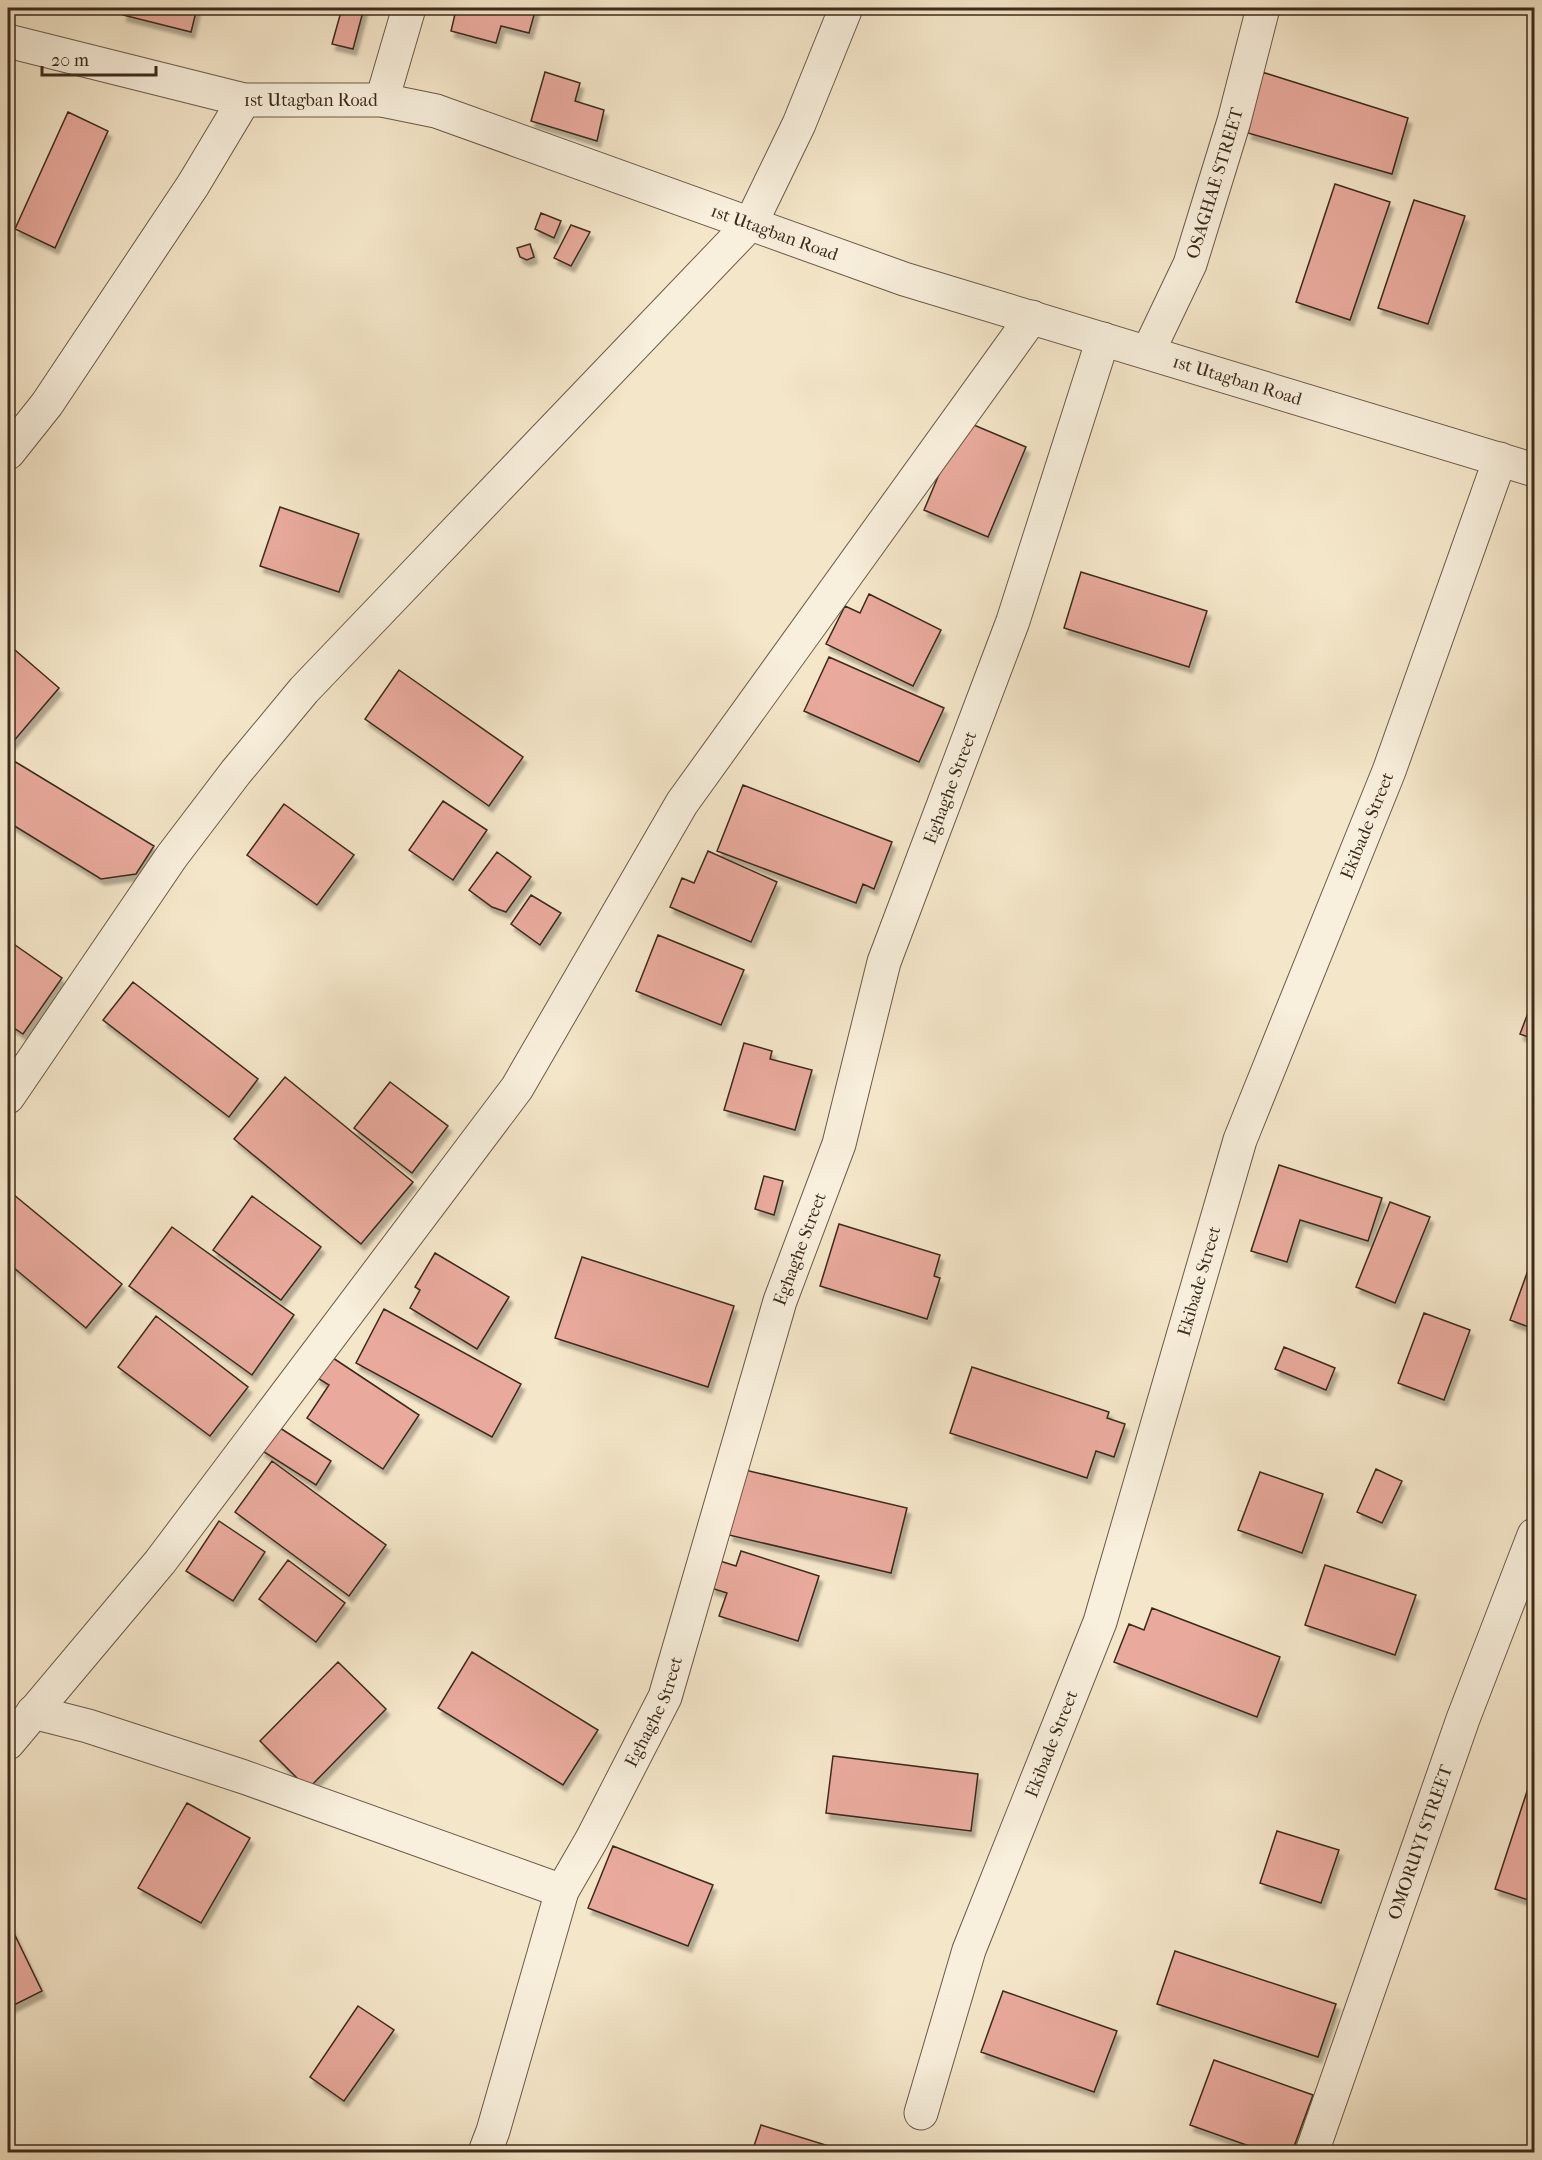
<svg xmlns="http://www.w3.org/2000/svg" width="1542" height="2160" font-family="'IM FELL French Canon',serif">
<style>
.building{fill:#e9aa9d;stroke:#3d2b1d;stroke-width:1.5;filter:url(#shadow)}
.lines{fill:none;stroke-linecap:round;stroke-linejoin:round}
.minor-casing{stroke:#6b5a48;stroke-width:35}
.minor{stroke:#f8efdc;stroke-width:33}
.labels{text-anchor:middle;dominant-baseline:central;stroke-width:5;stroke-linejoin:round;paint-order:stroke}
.street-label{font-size:18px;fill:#3d2b1d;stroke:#f8efdc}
</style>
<defs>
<filter id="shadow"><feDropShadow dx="3.5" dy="6" stdDeviation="1.5" flood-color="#0004"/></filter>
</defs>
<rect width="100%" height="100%" fill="#f4e6c9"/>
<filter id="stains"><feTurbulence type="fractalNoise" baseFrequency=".00333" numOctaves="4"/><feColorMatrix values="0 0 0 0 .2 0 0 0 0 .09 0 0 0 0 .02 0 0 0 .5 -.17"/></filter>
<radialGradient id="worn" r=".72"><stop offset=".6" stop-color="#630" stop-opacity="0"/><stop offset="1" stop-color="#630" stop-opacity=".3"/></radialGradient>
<path class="building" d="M125 8H197L191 32 123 15Z
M342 8H364L353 49 332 44Z
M449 8H536L529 33 501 26 496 43 451 31 456 10Z
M545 72 580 83 575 101 604 110 597 141 531 121Z
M1262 72 1408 118 1392 174 1248 133Z
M68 112 108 131 55 248 15 229Z
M1335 184 1390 202 1350 320 1296 302Z
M1414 200 1465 216 1428 324 1378 308Z
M541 213 561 221 554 238 535 229Z
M571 225 590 232 571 266 554 258Z
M530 244 534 257 527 260 520 257 517 248Z
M962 420 1026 447 988 537 924 510Z
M280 507 359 534 339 592 260 566Z
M1081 572 1207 611 1189 667 1064 628Z
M869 594 941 630 913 686 826 644 845 606 860 613Z
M8 644 59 688 12 743 8 739Z
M829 657 944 708 919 762 804 711Z
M399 670 523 757 489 806 365 719Z
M14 761 154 846 136 874 101 879 8 822V772Z
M743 785 892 842 874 889 863 884 856 903 717 851Z
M443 801 487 830 453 880 409 850Z
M284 804 354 855 317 905 247 855Z
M708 851 777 882 751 942 670 907 682 878 694 883Z
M497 852 531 877 506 912 492 907 469 890Z
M531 895 561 913 540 945 511 924Z
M658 935 744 970 721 1025 636 991Z
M8 940 62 978 23 1034 8 1024Z
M133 982 258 1079 229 1117 103 1020Z
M1534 997V1039L1520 1034Z
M744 1043 772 1051 770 1059 812 1070 795 1130 724 1110Z
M285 1077 413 1182 361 1244 234 1139Z
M390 1082 448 1126 412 1173 354 1128Z
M1279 1165 1382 1198 1368 1241 1300 1220 1287 1262 1251 1251Z
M764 1176 783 1181 774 1215 755 1209Z
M8 1190 122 1284 86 1328 8 1263Z
M252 1196 321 1247 281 1300 213 1250Z
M1390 1202 1430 1217 1395 1303 1356 1287Z
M839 1224 940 1255 934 1276 940 1278 927 1319 820 1286Z
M172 1227 294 1315 252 1375 129 1286Z
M435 1253 509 1297 477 1349 410 1308 420 1290 415 1287Z
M582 1257 734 1306 708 1387 555 1338Z
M1531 1262 1534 1263V1329L1510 1320Z
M384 1309 521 1384 492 1437 356 1363Z
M1424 1313 1470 1330 1444 1400 1398 1383Z
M156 1316 248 1387 210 1436 118 1367Z
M1284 1347 1335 1368 1326 1390 1275 1369Z
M330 1356 419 1415 383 1469 307 1418 329 1385 316 1377Z
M972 1367 1109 1412 1107 1418 1125 1424 1114 1457 1096 1451 1087 1478 950 1433Z
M277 1426 331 1461 316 1485 261 1450Z
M272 1461 386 1545 349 1596 235 1512Z
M1376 1469 1402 1481 1382 1523 1357 1512Z
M745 1470 907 1508 891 1573 729 1535Z
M1260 1472 1323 1494 1302 1553 1238 1530Z
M219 1521 265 1552 233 1601 186 1571Z
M741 1551 819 1576 798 1641 719 1616 727 1593 711 1588 720 1561 736 1566Z
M288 1560 345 1603 316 1642 259 1599Z
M1325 1565 1416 1595 1395 1655 1305 1625Z
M1152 1608 1280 1657 1257 1717 1114 1662 1129 1624 1144 1630Z
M472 1652 598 1730 563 1785 438 1708Z
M338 1662 386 1709 308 1789 260 1741Z
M833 1756 978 1774 971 1831 826 1813Z
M1534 1770V1902L1495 1889Z
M187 1803 250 1838 201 1923 138 1888Z
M1277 1831 1339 1850 1321 1903 1260 1883Z
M613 1846 713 1885 688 1946 588 1908Z
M8 1921 42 1991 8 2008Z
M1175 1951 1336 2004 1318 2057 1157 2004Z
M1003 1991 1117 2031 1094 2092 981 2052Z
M358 2006 394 2030 344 2101 310 2077Z
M1214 2060 1313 2095 1292 2152H1266L1190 2125Z
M761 2125 848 2152H752Z"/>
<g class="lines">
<g class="minor-casing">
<g id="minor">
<path id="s1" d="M8 41 244 100H382L436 111 904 279 1534 470"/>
<path d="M382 100 409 8"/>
<path id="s2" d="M1148 352 1190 264 1234 121 1263 8"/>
<path d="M8 453 47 404 193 185 244 100"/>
<path d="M8 1097 172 856 236 772 304 690 751 223 799 124 846 8"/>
<path d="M33 1712 88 1726 244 1777 562 1891"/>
<path d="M8 1743 160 1562 517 1088 682 803 1032 317"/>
<path id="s3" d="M921 2113 969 1950 1100 1622 1240 1140 1389 771 1500 459"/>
<path id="s4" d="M485 2152 493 2131 562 1891 592 1839 665 1697 780 1301 839 1144 884 962 1013 621 1103 339"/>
<path id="s5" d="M1312 2152 1463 1719 1534 1535"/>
</g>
</g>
<use href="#minor" class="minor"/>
</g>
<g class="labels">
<g class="street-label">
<text stroke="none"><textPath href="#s1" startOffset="310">1st Utagban Road</textPath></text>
<text stroke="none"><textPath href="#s2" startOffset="182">OSAGHAE STREET</textPath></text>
<text stroke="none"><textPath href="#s1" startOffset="796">1st Utagban Road</textPath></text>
<text stroke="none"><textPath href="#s1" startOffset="1282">1st Utagban Road</textPath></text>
<text stroke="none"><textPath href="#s4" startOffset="1446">Eghaghe Street</textPath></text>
<text stroke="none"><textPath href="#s3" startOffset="1364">Ekibade Street</textPath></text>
<text stroke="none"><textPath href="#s4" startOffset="960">Eghaghe Street</textPath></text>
<text stroke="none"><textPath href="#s3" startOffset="878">Ekibade Street</textPath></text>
<text stroke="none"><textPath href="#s4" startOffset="474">Eghaghe Street</textPath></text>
<text stroke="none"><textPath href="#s3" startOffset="392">Ekibade Street</textPath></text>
<text stroke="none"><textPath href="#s5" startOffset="328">OMORUYI STREET</textPath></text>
</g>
</g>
<rect width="1542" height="2160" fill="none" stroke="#f4e6c9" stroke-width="30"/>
<rect x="9" y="9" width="1524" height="2142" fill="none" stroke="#3d2b1d" stroke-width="3"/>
<rect x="15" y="15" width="1512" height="2130" fill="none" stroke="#3d2b1d" stroke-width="1.5"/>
<path d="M42 66v9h114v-9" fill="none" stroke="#3d2b1d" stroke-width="3"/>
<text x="51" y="66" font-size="18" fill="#3d2b1d" stroke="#f8efdc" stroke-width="4.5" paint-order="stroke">20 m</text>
<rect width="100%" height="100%" filter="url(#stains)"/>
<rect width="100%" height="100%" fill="url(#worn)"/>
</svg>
